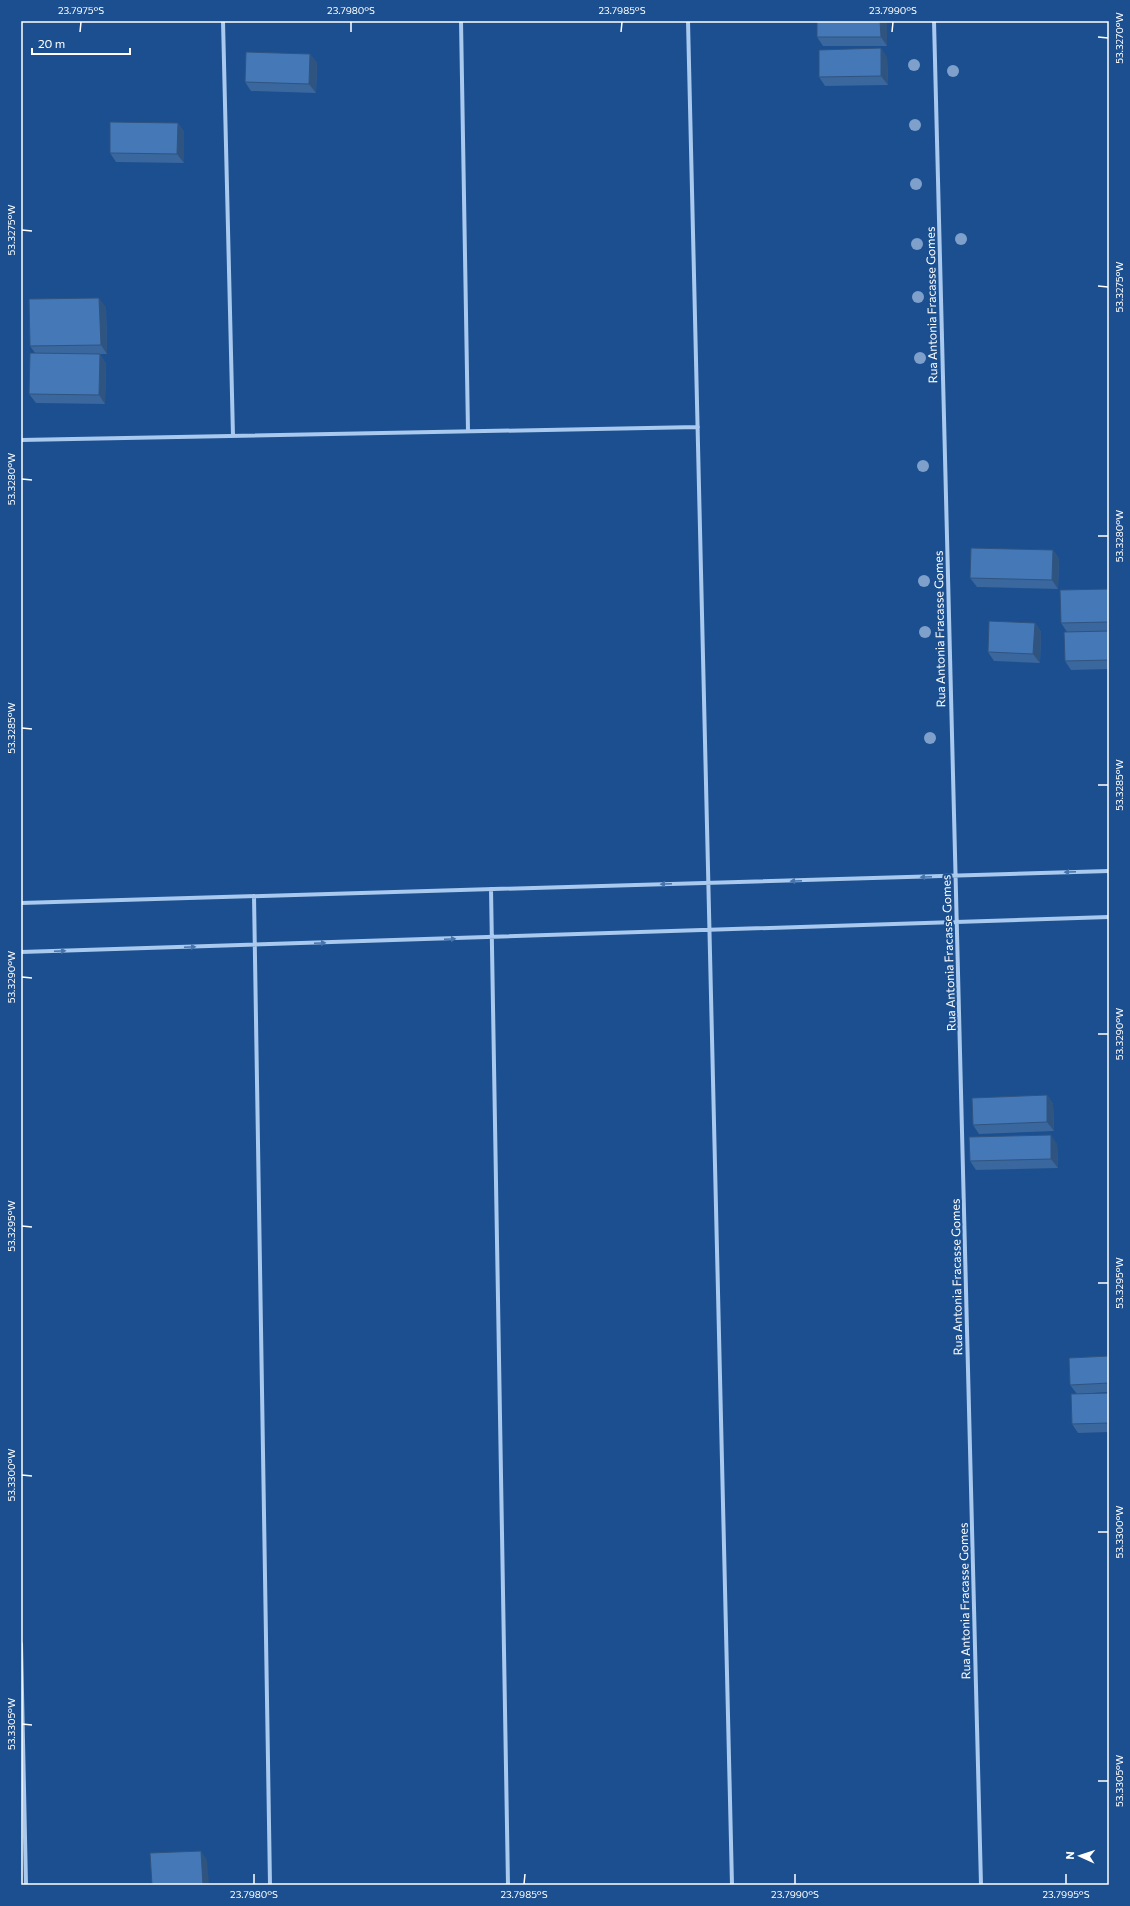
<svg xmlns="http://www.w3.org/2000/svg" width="1130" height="1906" font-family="Commissioner,sans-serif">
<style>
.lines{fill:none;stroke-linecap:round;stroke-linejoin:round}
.street{stroke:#a9c9ee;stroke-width:4}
.tree{fill:#7ea0ca}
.wall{fill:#3a679d}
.shaded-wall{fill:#305480}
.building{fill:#4478b7;stroke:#305480}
.oneway{fill:#4674ac}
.ticks{fill:none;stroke:#fff;stroke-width:1.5}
.labels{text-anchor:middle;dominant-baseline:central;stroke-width:4;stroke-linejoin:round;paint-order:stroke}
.street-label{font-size:12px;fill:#fff;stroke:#1b4f8f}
.neatline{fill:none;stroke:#fff;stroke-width:1.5}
.ticks-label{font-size:10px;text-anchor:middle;fill:#fff}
</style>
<rect width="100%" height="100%" fill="#1b4f8f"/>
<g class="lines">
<path class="street" d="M223 21 233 436
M461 21 468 431
M688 21 732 1885
M934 21 981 1885
M21 440 698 427
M491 889 508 1885
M254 896 270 1885
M21 903 1109 871
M21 952 1109 917
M21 1644 26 1885"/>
</g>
<g class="tree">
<circle cx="914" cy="65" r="6"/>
<circle cx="953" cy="71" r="6"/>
<circle cx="915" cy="125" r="6"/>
<circle cx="916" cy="184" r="6"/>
<circle cx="961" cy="239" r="6"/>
<circle cx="917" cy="244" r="6"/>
<circle cx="918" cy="297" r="6"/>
<circle cx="920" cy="358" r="6"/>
<circle cx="923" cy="466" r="6"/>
<circle cx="924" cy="581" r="6"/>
<circle cx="925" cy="632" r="6"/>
<circle cx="930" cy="738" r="6"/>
</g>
<path class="wall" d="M887 21V46H823L817 37Z
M310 54 317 63 316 93 251 91 245 82Z
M887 57 888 85 825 86 819 77Z
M178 123 184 132V163L116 162 110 153Z
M106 307 107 354H81H100L106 364 105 404 36 403 29 394 35 353 30 346Z
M1053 550 1059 559 1058 589 977 587 970 578Z
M1109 589V631L1067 632 1061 623Z
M1035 623 1041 632 1040 663 994 661 988 652Z
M1109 631V669L1071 670 1065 661Z
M1047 1095 1053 1104 1054 1131 979 1134 973 1125Z
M1057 1144 1058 1168 976 1170 970 1161Z
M1109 1356V1392L1077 1394 1070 1385Z
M1109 1393V1432L1078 1433 1072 1424Z"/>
<path class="shaded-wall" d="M880 21H887V46L881 37Z
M881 48 887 57 888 85 881 76Z
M310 54 317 63 316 93 309 84Z
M178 123 184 132V163L177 154Z
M99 298 106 307 107 354 101 345Z
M100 354 106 364 105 404 99 395Z
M1053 550 1059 559 1058 589 1052 580Z
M1035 623 1041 632 1040 663 1033 654Z
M1047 1095 1053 1104 1054 1131 1047 1122Z
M1051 1135 1057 1144 1058 1168 1051 1159Z
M201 1851 207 1860 209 1885H203Z"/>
<path class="building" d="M817 21H880L881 37H817Z
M881 48V76L819 77V50Z
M246 52 310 54 309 84 245 82Z
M110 122 178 123 177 154 110 153Z
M99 298 101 345 30 346 29 299Z
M30 353 100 354 99 395 29 394Z
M971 548 1053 550 1052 580 970 578Z
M1109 589V622L1061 623 1060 590Z
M989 621 1035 623 1033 654 988 652Z
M1109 631V660L1065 661 1064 632Z
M1047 1095V1122L973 1125 972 1098Z
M1051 1135V1159L970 1161 969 1137Z
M1109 1356V1383L1070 1385 1069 1358Z
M1109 1393V1423L1072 1424 1071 1394Z
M201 1851 203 1885H152L150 1853Z"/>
<defs><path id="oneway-solid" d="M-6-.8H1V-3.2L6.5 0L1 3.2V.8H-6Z"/></defs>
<g class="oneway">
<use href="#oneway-solid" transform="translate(1070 872) rotate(178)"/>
<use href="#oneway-solid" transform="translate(926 877) rotate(178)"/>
<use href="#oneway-solid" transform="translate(796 881) rotate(178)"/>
<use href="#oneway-solid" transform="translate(666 884) rotate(178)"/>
<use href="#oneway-solid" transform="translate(450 939) rotate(-2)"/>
<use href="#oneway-solid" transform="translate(320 943) rotate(-2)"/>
<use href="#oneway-solid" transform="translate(190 947) rotate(-2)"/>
<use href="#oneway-solid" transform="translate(60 951) rotate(-2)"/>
</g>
<path class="ticks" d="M80 32 81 22M351 32V22M621 32 622 22M892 32 893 22M1098 37 1108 38M22 230 32 231M1098 286 1108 287M22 479 32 480M1098 536H1108M22 728 32 729M1098 785H1108M22 977 32 978M1098 1034H1108M22 1226 32 1227M1098 1283H1108M22 1475 32 1476M1098 1532H1108M22 1724 32 1725M1098 1781H1108M254 1884V1874M524 1884 525 1874M795 1884V1874M1066 1884V1874"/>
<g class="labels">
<g class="street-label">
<text transform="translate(931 305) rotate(-91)">Rua Antonia Fracasse Gomes</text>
<text transform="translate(939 629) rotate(-91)">Rua Antonia Fracasse Gomes</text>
<text transform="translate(948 953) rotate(-92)">Rua Antonia Fracasse Gomes</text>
<text transform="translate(956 1277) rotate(-91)">Rua Antonia Fracasse Gomes</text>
<text transform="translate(964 1601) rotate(-91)">Rua Antonia Fracasse Gomes</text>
</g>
</g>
<rect width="1130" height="1906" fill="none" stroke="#1b4f8f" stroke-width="44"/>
<g transform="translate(1080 1856) rotate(273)" stroke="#1b4f8f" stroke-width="3" paint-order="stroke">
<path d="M0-3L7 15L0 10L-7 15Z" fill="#ffffff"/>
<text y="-6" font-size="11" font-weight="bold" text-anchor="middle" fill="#ffffff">N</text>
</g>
<path d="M32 48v6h98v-6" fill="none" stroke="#ffffff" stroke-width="2"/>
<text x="38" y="48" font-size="12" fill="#ffffff" stroke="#1b4f8f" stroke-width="3" paint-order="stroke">20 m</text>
<rect x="22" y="22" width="1086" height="1862" class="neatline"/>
<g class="ticks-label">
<text x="81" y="14">23.7975°S</text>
<text x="351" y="14">23.7980°S</text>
<text x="622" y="14">23.7985°S</text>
<text x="893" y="14">23.7990°S</text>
<text transform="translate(1119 38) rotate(-90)" y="4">53.3270°W</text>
<text transform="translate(11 230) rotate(-90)" y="4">53.3275°W</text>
<text transform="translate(1119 287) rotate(-90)" y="4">53.3275°W</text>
<text transform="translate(11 479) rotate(-90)" y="4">53.3280°W</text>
<text transform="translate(1119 536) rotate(-90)" y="4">53.3280°W</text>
<text transform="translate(11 728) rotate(-90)" y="4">53.3285°W</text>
<text transform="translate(1119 785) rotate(-90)" y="4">53.3285°W</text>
<text transform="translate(11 977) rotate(-90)" y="4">53.3290°W</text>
<text transform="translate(1119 1034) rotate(-90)" y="4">53.3290°W</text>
<text transform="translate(11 1226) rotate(-90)" y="4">53.3295°W</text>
<text transform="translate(1119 1283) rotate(-90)" y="4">53.3295°W</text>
<text transform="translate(11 1475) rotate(-90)" y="4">53.3300°W</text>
<text transform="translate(1119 1532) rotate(-90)" y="4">53.3300°W</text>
<text transform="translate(11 1724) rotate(-90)" y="4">53.3305°W</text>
<text transform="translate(1119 1781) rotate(-90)" y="4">53.3305°W</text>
<text x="254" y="1898">23.7980°S</text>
<text x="524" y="1898">23.7985°S</text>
<text x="795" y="1898">23.7990°S</text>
<text x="1066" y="1898">23.7995°S</text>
</g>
</svg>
